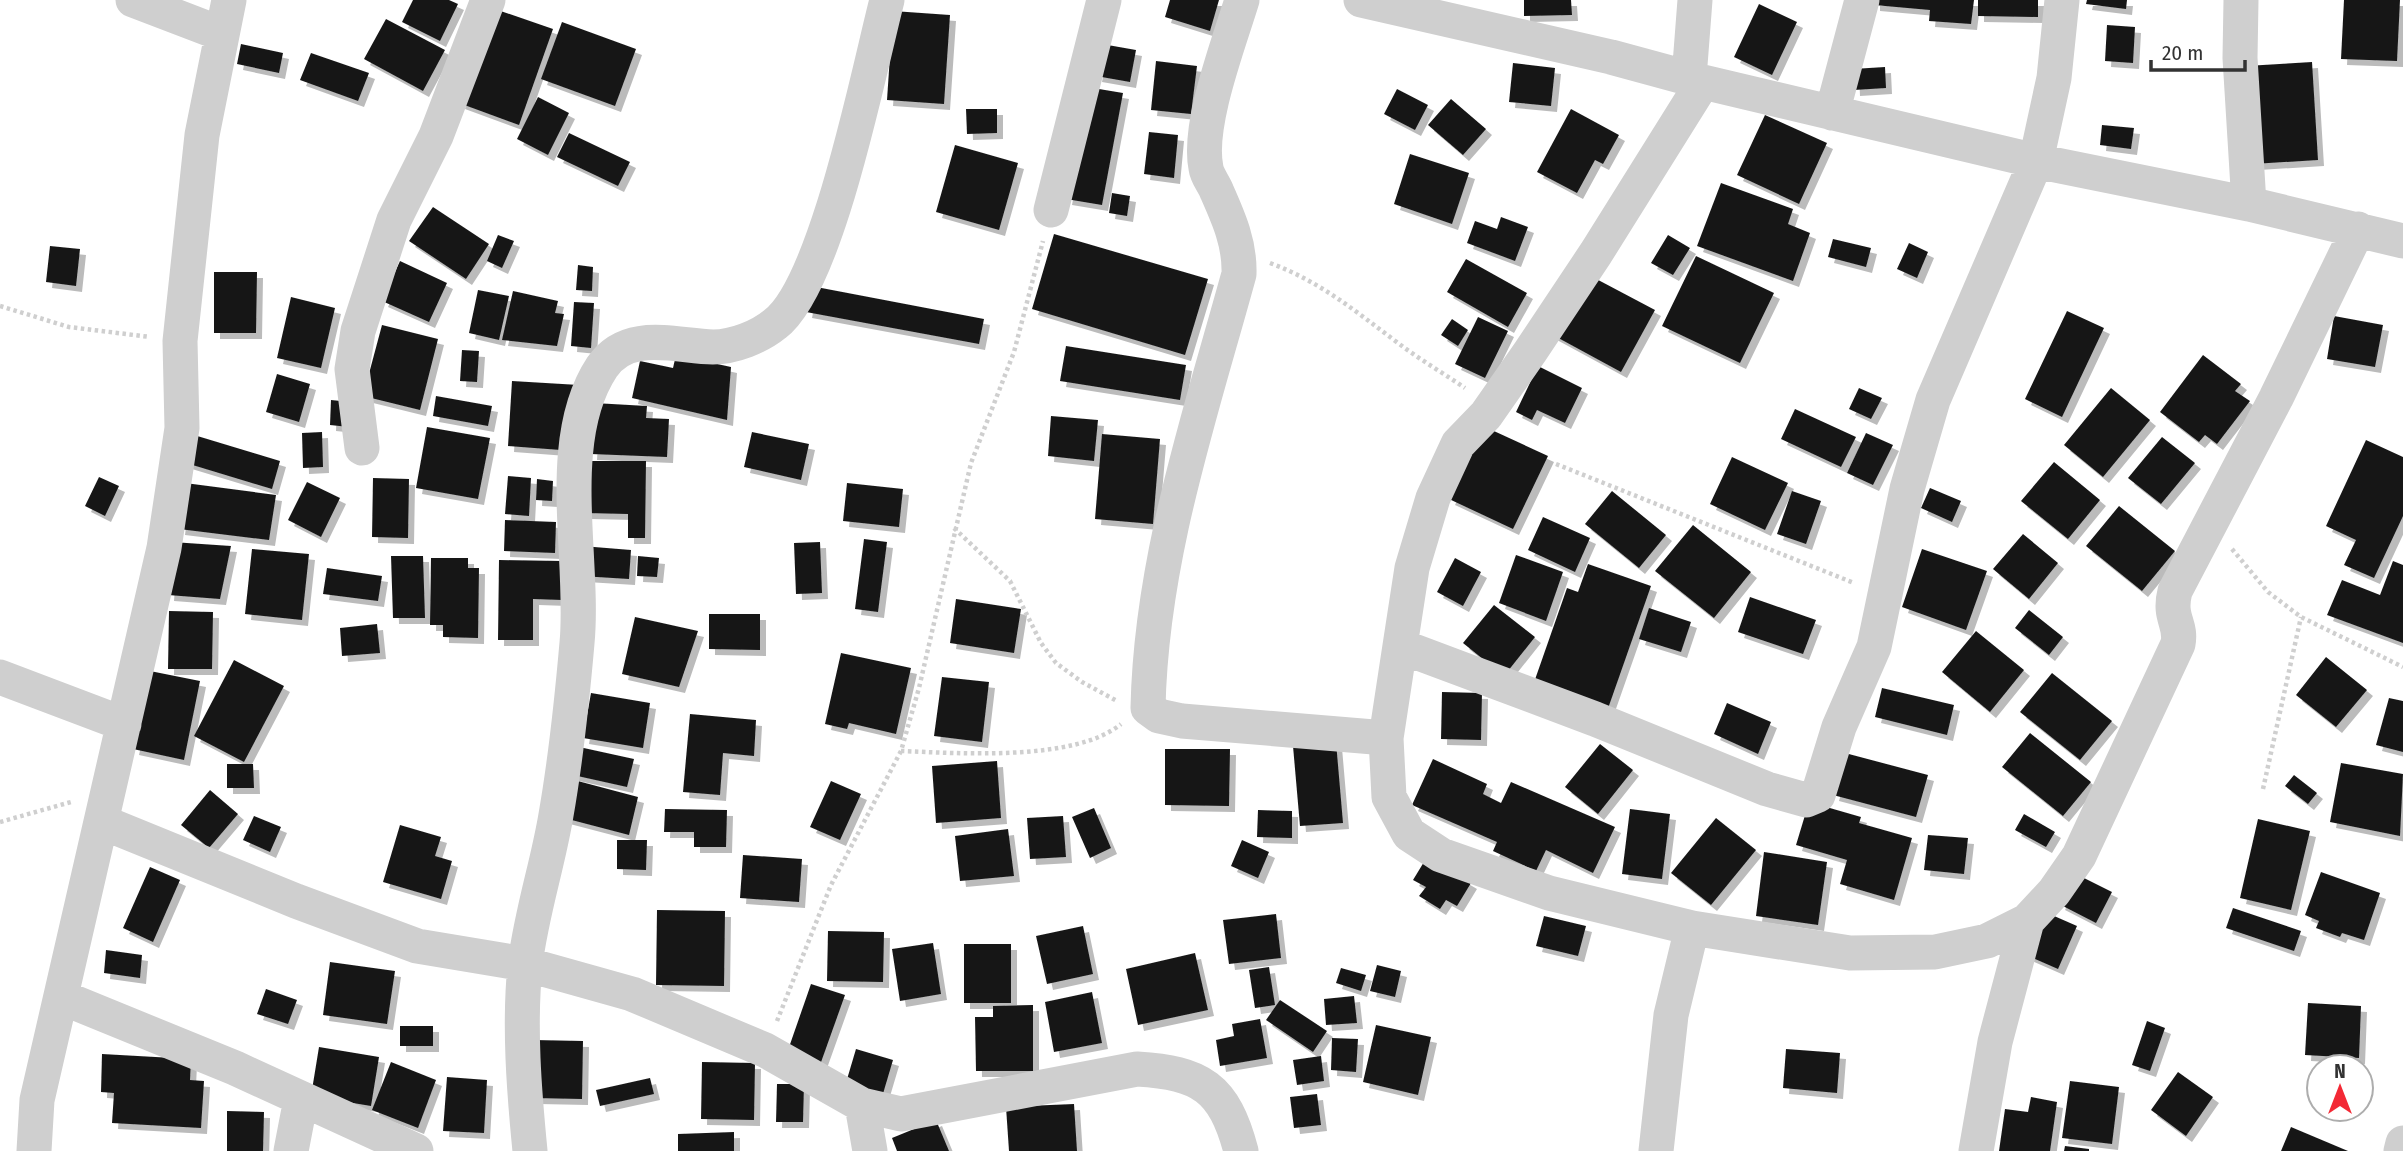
<svg xmlns="http://www.w3.org/2000/svg" width="2403" height="1151" font-family="'Fira Sans Condensed',sans-serif">
<style>
.building{fill:#191919;filter:url(#shadow)}
.lines{fill:none;stroke-linecap:round;stroke-linejoin:round}
.path{stroke:#cfcfcf;stroke-width:4.5;stroke-dasharray:3.5 3.5;stroke-linecap:butt}
.minor{stroke:#cfcfcf;stroke-width:35}
</style>
<defs>
<filter id="shadow"><feDropShadow dx="6" dy="6" stdDeviation="0" flood-color="#0004"/></filter>
</defs>
<rect width="100%" height="100%" fill="#fff"/>
<path class="building" d="M413 0H449L458 4 440 41 402 22Z
M1170 0H1219L1210 31 1165 17Z
M1524 0H1571L1572 15 1524 16Z
M1874 0H1974L1971 24 1929 21 1930 10 1874 5Z
M1978 0H2038V17L1978 16Z
M2087 0H2127L2126 9 2086 4Z
M2344 0H2400L2397 61 2341 59Z
M1759 4 1797 22 1772 75 1734 57Z
M492 8 553 29 519 125 459 103Z
M893 11 950 15 944 104 887 100Z
M386 19 445 50 423 91 364 59Z
M562 22 636 49 615 106 541 79Z
M2107 25 2135 27 2133 63 2105 61Z
M241 44 283 53 279 73 237 64Z
M1102 44 1136 50 1130 82 1096 76Z
M311 53 369 73 358 101 300 80Z
M1156 61 1197 66 1191 114 1151 110Z
M2312 62 2318 160 2253 164 2246 66Z
M1513 63 1555 68 1551 106 1509 102Z
M1885 67 1886 88 1854 90 1853 69Z
M1087 87 1123 93 1102 205 1066 199Z
M1397 89 1428 105 1415 130 1384 114Z
M538 97 569 113 548 155 517 139Z
M1451 99 1486 129 1463 155 1428 125Z
M966 109H997V133L967 134Z
M1571 109 1619 135 1603 164 1595 160 1577 193 1537 172Z
M1765 115 1827 143 1799 204 1737 175Z
M2102 125 2134 128 2131 149 2100 145Z
M1149 132 1178 135 1174 178 1144 174Z
M569 133 630 162 618 186 557 157Z
M955 145 1018 163 999 230 936 212Z
M1410 154 1469 173 1452 224 1394 204Z
M1721 183 1793 209 1788 224 1810 233 1793 281 1697 246Z
M1112 193 1130 196 1127 216 1109 213Z
M433 207 489 244 466 279 409 241Z
M1501 217 1528 227 1515 261 1467 243 1475 221 1497 229Z
M1054 234 1208 279 1185 355 1032 309Z
M498 235 514 241 502 268 487 261Z
M1668 235 1690 248 1673 275 1651 263Z
M1833 239 1871 248 1866 267 1828 257Z
M1909 243 1928 252 1917 278 1897 269Z
M50 246 80 249 76 286 46 282Z
M1696 256 1774 293 1740 363 1662 326Z
M1466 259 1527 293 1508 327 1447 292Z
M400 261 447 283 429 322 382 301Z
M578 265 593 267 592 291 576 290Z
M214 272H257L256 333H214Z
M1585 273 1655 310 1621 372 1551 334Z
M811 286 984 319 979 344 806 312Z
M478 290 509 296 499 340 469 333Z
M513 291 558 301 555 313 564 314 557 346 502 340Z
M291 297 335 308 321 368 277 358Z
M574 302 594 303 591 348 571 346Z
M2067 311 2104 328 2062 417 2025 399Z
M2334 316 2383 325 2375 367 2327 359Z
M1478 317 1508 331 1485 378 1455 364Z
M1452 319 1468 330 1458 346 1441 335Z
M382 325 438 339 420 410 363 396Z
M1066 346 1186 365 1180 400 1060 381Z
M462 350 479 351 477 382 460 381Z
M676 355 731 367 727 420 632 398 640 361 673 368Z
M2203 355 2241 384 2235 391 2250 401 2217 444 2205 435 2199 442 2160 412Z
M1538 366 1582 388 1565 423 1537 410 1532 420 1516 412Z
M277 374 310 384 299 422 266 412Z
M512 381 579 385 574 451 508 446Z
M1859 388 1882 398 1871 419 1849 409Z
M2111 388 2150 420 2103 477 2064 445Z
M436 396 492 406 488 426 433 416Z
M331 400 351 402 349 427 330 425Z
M594 403 647 406 646 418 669 419 667 457 591 454Z
M1795 409 1856 437 1841 467 1781 439Z
M1051 416 1098 420 1094 461 1048 456Z
M1483 426 1548 456 1513 529 1449 499Z
M427 427 490 438 478 499 416 488Z
M322 432 323 467 303 468 302 433Z
M752 432 809 444 801 480 744 467Z
M1866 433 1893 445 1873 485 1847 473Z
M1102 434 1160 439 1153 524 1095 519Z
M194 435 280 461 272 489 186 463Z
M2162 437 2195 463 2161 504 2128 478Z
M2366 440 2403 457V516L2374 578 2344 565 2356 540 2326 526Z
M1732 457 1788 483 1765 530 1710 504Z
M585 461H646L645 538H628V514L585 513Z
M2054 462 2100 500 2068 539 2021 501Z
M508 476 531 478 529 516 505 514Z
M99 477 119 486 105 516 85 506Z
M373 478 409 479 408 538 372 537Z
M537 479 553 481 552 501 536 500Z
M307 482 340 498 321 537 288 520Z
M185 483 276 495 269 540 179 529Z
M847 483 903 489 899 527 843 521Z
M1930 488 1961 501 1952 522 1921 508Z
M1612 491 1666 535 1639 568 1585 524Z
M1792 491 1821 501 1806 544 1777 534Z
M2119 506 2175 551 2142 591 2086 546Z
M1543 517 1590 538 1575 572 1528 550Z
M505 520 556 522 555 553 504 551Z
M1693 525 1751 572 1714 618 1655 571Z
M2023 534 2058 563 2029 599 1993 569Z
M864 539 887 542 878 612 855 609Z
M172 542 231 546 220 599 168 595Z
M820 542 822 593 796 594 794 543Z
M582 546 631 550 629 579 581 576Z
M252 549 309 554 302 620 245 614Z
M1922 549 1987 571 1966 630 1902 607Z
M1516 555 1563 572 1546 621 1499 603Z
M391 556H423L425 618H393Z
M638 556 659 558 657 577 637 576Z
M431 558H468V568H479L478 638 443 637V625H430Z
M1455 558 1481 572 1463 606 1437 592Z
M499 560 562 561V600L533 599V640H498Z
M2393 561 2403 565V643L2327 615 2342 580 2380 595Z
M1588 564 1651 586 1605 717 1531 691 1567 588 1578 592Z
M327 568 382 576 378 601 323 594Z
M1750 597 1816 620 1803 654 1738 632Z
M956 599 1021 609 1014 653 950 643Z
M1494 605 1535 637 1504 676 1463 643Z
M1649 608 1691 622 1681 652 1639 639Z
M2029 610 2063 637 2049 655 2015 628Z
M169 611 213 612 212 669H168Z
M709 614H760V650L709 649Z
M635 617 698 631 679 687 622 674Z
M377 624 380 653 342 656 340 628Z
M1976 631 2024 670 1990 712 1942 672Z
M841 653 911 668 896 734 849 723 847 729 825 724Z
M2326 657 2367 690 2336 727 2296 695Z
M234 660 284 686 244 762 194 736Z
M150 671 200 681 184 760 133 749Z
M2052 673 2112 721 2080 760 2020 712Z
M942 677 989 682 982 742 934 736Z
M1882 688 1954 705 1947 735 1875 717Z
M1442 692 1482 693 1481 740 1441 739Z
M591 693 650 703 643 748 583 738Z
M2389 698 2403 701V752L2376 745Z
M1727 703 1771 722 1758 754 1714 734Z
M690 714 756 720 754 756 723 753 720 795 683 792Z
M2030 733 2091 782 2063 816 2002 767Z
M1336 742 1343 823 1300 826 1293 746Z
M1600 744 1633 770 1598 814 1565 787Z
M570 745 634 759 627 787 564 773Z
M1165 749H1230L1229 806 1165 805Z
M1845 753 1928 775 1916 817 1833 795Z
M1433 759 1487 784 1483 794 1501 803 1511 782 1615 827 1593 873 1546 850 1536 871 1493 851 1497 842 1412 805Z
M997 761 1001 818 936 823 932 766Z
M2341 763 2403 774 2400 836 2330 822Z
M227 764H253L254 788H227Z
M2294 775 2317 793 2308 804 2285 786Z
M574 780 638 797 629 835 564 818Z
M831 781 861 794 840 840 810 827Z
M210 790 238 814 209 848 181 825Z
M1809 802 1861 817 1859 823 1912 838 1894 900 1840 884 1847 860 1796 845Z
M1094 808 1111 848 1090 858 1072 817Z
M665 809 727 810 726 847H694V832H664Z
M1630 809 1670 814 1662 879 1622 874Z
M1258 810 1292 811V838L1257 837Z
M2024 814 2055 832 2046 847 2015 830Z
M254 816 281 827 270 852 243 840Z
M1063 816 1066 857 1030 859 1027 818Z
M1716 818 1756 850 1711 905 1671 873Z
M2258 819 2310 831 2291 910 2240 898Z
M400 825 441 837 435 856 452 861 441 899 383 882Z
M1008 829 1014 876 960 881 955 836Z
M1928 835 1968 838 1964 874 1924 870Z
M617 840H647L646 870 617 869Z
M1242 840 1269 852 1258 878 1231 866Z
M1764 852 1827 862 1818 925 1756 916Z
M743 855 802 859 799 902 740 898Z
M1427 857 1471 883 1457 906 1446 900 1440 909 1419 896 1426 887 1413 880Z
M150 867 180 880 153 942 123 928Z
M2321 872 2380 893 2364 940 2342 933 2340 937 2316 928 2319 921 2305 915Z
M2074 873 2112 892 2096 923 2059 904Z
M2233 908 2301 931 2294 951 2226 928Z
M657 910 725 911 724 986 656 985Z
M2045 912 2077 926 2058 969 2026 955Z
M1276 914 1281 958 1229 964 1223 920Z
M1544 916 1586 926 1578 956 1536 946Z
M1083 926 1093 974 1047 984 1036 936Z
M828 931 884 932 883 982 827 981Z
M933 943 941 994 900 1001 892 949Z
M964 944H1011V1003H964Z
M106 950 142 955 140 978 104 973Z
M1195 953 1208 1010 1138 1025 1126 969Z
M330 962 395 971 387 1024 323 1015Z
M1377 965 1401 971 1395 997 1370 991Z
M1269 967 1275 1005 1255 1008 1249 970Z
M1341 968 1366 975 1361 991 1336 983Z
M811 984 845 995 820 1065 787 1053Z
M266 989 297 1000 288 1024 257 1014Z
M1092 992 1102 1043 1054 1052 1045 1002Z
M1354 996 1357 1023 1326 1025 1324 999Z
M1280 1000 1327 1031 1313 1052 1266 1020Z
M2308 1003 2361 1006 2359 1058 2305 1055Z
M1033 1005V1071H976L975 1017H993V1006Z
M1260 1019 1267 1058 1220 1066 1216 1040 1234 1036 1232 1024Z
M2147 1021 2165 1028 2150 1071 2132 1065Z
M1376 1025 1431 1037 1418 1095 1363 1082Z
M400 1026H433V1046H400Z
M1332 1038 1358 1039 1356 1072 1331 1070Z
M534 1040 583 1041 582 1099 533 1098Z
M319 1047 379 1057 371 1106 311 1096Z
M856 1049 893 1060 882 1097 845 1086Z
M1786 1049 1840 1053 1837 1093 1783 1088Z
M102 1054 191 1059 190 1080 204 1081 201 1128 112 1123 114 1093 101 1092Z
M1321 1056 1324 1081 1297 1085 1293 1060Z
M391 1062 436 1080 418 1128 372 1110Z
M702 1062 755 1063 754 1120 701 1119Z
M2178 1072 2213 1097 2186 1136 2151 1110Z
M447 1077 487 1080 484 1133 443 1131Z
M650 1078 654 1094 600 1106 596 1090Z
M2070 1081 2119 1087 2112 1144 2062 1138Z
M777 1084H804L803 1122H776Z
M1317 1094 1321 1125 1294 1128 1290 1097Z
M2031 1097 2057 1102 2050 1151H1999L2005 1109 2028 1112Z
M1074 1104 1077 1151H1009L1006 1107Z
M227 1111 264 1112 263 1151H227Z
M936 1120 949 1151H897L892 1138Z
M2291 1127 2348 1151H2281Z
M734 1132V1151H678V1134Z
M2065 1146 2089 1149V1151H2064Z"/>
<g class="lines">
<path class="path" d="M1270 263C1321 282 1355 311 1398 343 1419 359 1443 373 1465 388
M0 306 69 327 150 337
M1556 464 1854 583
M954 528 1010 581 1041 643 1056 663 1082 682 1117 701
M2232 549 2268 592 2301 617 2403 667
M901 751C958 753 1075 762 1121 724
M2263 789 2301 617
M0 822 71 802
M777 1021 831 885 901 751 919 688 971 463 1014 352 1043 241"/>
<path class="minor" d="M133 0 222 34
M1242 0C1229 43 1197 125 1206 168 1207 176 1214 184 1217 192 1229 219 1240 244 1239 274 1200 416 1151 559 1148 708L1159 716 1182 721 1386 738
M1361 0 1611 57 1703 82 2036 161 2249 204 2403 241
M2241 0 2240 58 2249 204
M1689 78 1695 0
M1703 82 1596 253 1530 352 1486 415 1458 444 1433 498 1412 568 1400 646 1386 738 1389 797 1409 834 1441 855 1549 893 1692 928 1850 953 1935 952 1987 941 2027 921
M1832 113 1862 0
M1051 210 1104 0
M362 448 352 369 358 331 394 220 436 136 488 0
M1400 646 1595 719 1767 789 1806 800 1818 795 1839 727 1874 647 1907 489 1933 400 2036 161 2054 78 2062 0
M0 677 124 724
M102 822 296 901 417 946 525 964 632 994 765 1050 862 1105 901 1114 1137 1069C1201 1073 1224 1087 1241 1151
M61 997 235 1068 416 1151
M862 1105 870 1151
M34 1151 37 1100 164 548 182 428 180 341 202 135 229 0
M291 1151 301 1099
M530 1151C524 1090 519 1026 525 965 531 914 548 864 556 815 566 758 572 700 577 643 585 559 553 441 602 367 628 329 675 346 713 347 734 347 759 337 775 324 827 285 869 69 887 0
M1656 1151 1671 1015 1692 928
M1976 1151 1995 1042 2027 921 2054 892 2079 856 2178 644C2182 623 2168 619 2175 591L2276 398 2358 229
M2401 1151 2403 1143"/>
</g>
<g transform="translate(2340 1088)"><circle r="33" fill="#ffffff" stroke="#adadad" stroke-width="2"/>
<path d="M0-5L12 26L0 18L-12 26Z" fill="#f32935"/>
<text y="-10" font-size="19" font-weight="bold" text-anchor="middle" fill="#323232">N</text>
</g>
<path d="M2151 60v10h94v-10" fill="none" stroke="#323232" stroke-width="3.5"/>
<text x="2162" y="60" font-size="21" fill="#323232" stroke="#ffffff" stroke-width="5" paint-order="stroke">20 m</text>
</svg>
